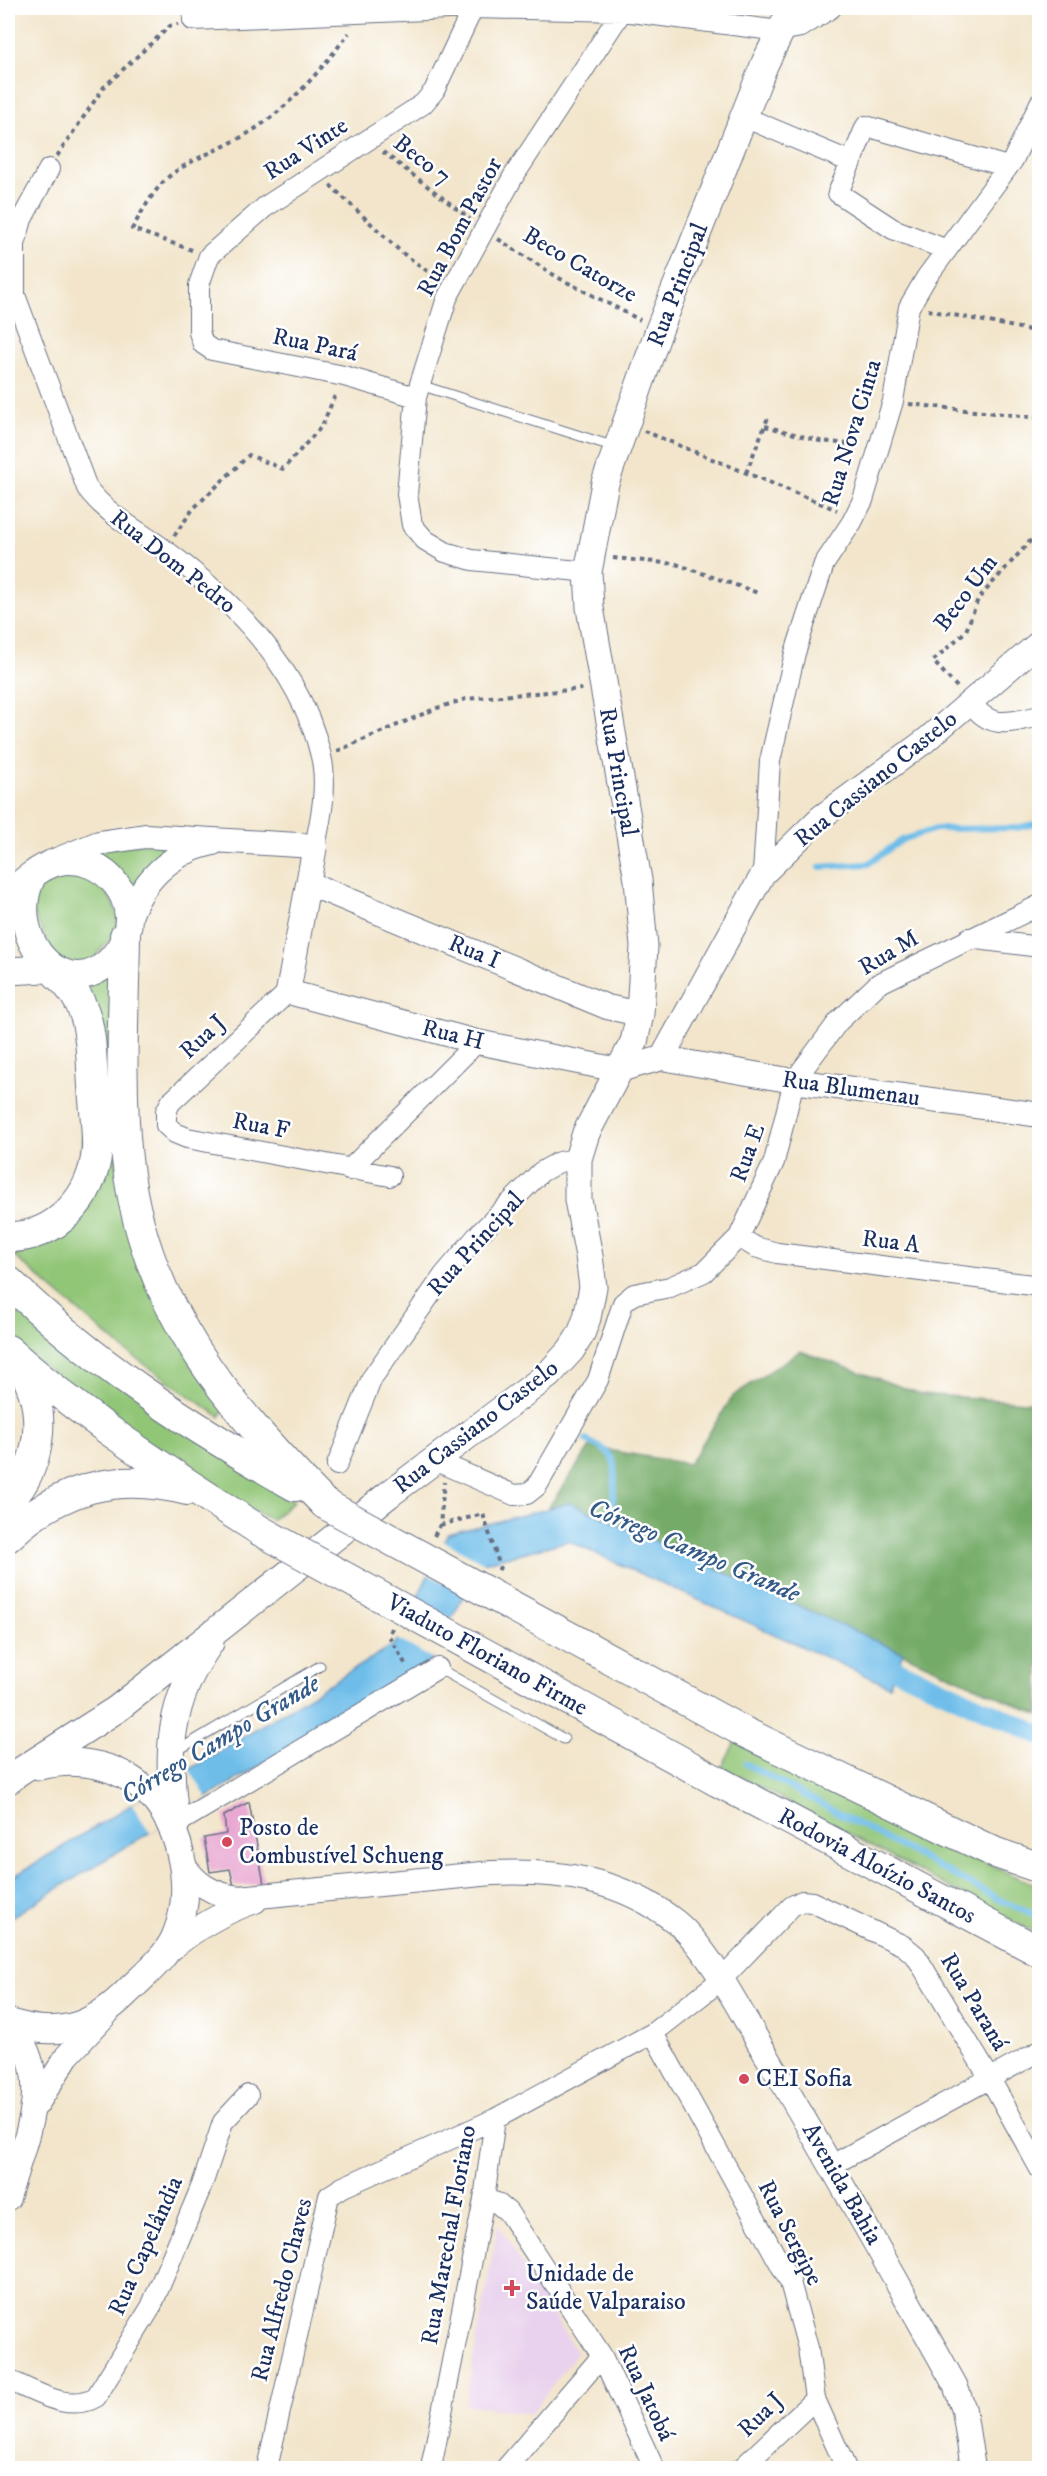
<svg xmlns="http://www.w3.org/2000/svg" width="1047" height="2476" font-family="'IM FELL DW Pica',serif">
<style>
.built{fill:#e9d2ed}
.green{fill:#92c677;stroke:#567a6a;stroke-width:1.5}
.forest{fill:#75ab68;stroke:#486d63;stroke-width:1.5}
.water{fill:#6ebde9;stroke:#4476a4;stroke-width:1.5}
.pier{fill:#f2e5cb}
.lines{fill:none;stroke-linecap:round;stroke-linejoin:round}
.stream{stroke:#6ebde9;stroke-width:6}
.canal{stroke:#6ebde9;stroke-width:20}
.building{fill:#e7a3cf}
.service-casing{stroke:#666f84;stroke-width:11}
.minor-casing{stroke:#666f84;stroke-width:22}
.tertiary-casing{stroke:#666f84;stroke-width:26}
.secondary-casing{stroke:#666f84;stroke-width:29}
.primary-casing{stroke:#666f84;stroke-width:32}
.path{stroke:#666f84;stroke-width:4;stroke-dasharray:4.5 4.5;stroke-linecap:butt}
.service{stroke:#fff;stroke-width:9}
.minor{stroke:#fff;stroke-width:20}
.tertiary{stroke:#fff;stroke-width:24}
.secondary{stroke:#fff;stroke-width:27}
.primary{stroke:#fff;stroke-width:30}
.primary-bridge-casing{stroke:#666f84;stroke-width:32;stroke-linecap:butt}
.primary-bridge{stroke:#fff;stroke-width:30}
.poi-dot{fill:#d1495b;stroke:#fff;stroke-width:2}
.labels{text-anchor:middle;dominant-baseline:central;stroke-width:5;stroke-linejoin:round;paint-order:stroke}
.street-label{font-size:24px;fill:#1b2f5e;stroke:#fff}
.poi-label{font-size:24px;fill:#1b2f5e;stroke:#fff;text-anchor:start}
.water-label{font-size:26px;font-style:italic;fill:#345a88;stroke:#fff}
</style>
<rect width="100%" height="100%" fill="#fff"/>
<filter id="ink" filterUnits="userSpaceOnUse"><feTurbulence type="fractalNoise" baseFrequency=".0167" numOctaves="2"/><feDisplacementMap in="SourceGraphic" scale="12" xChannelSelector="R" yChannelSelector="G"/><feConvolveMatrix kernelMatrix="1 2 1 2 8 2 1 2 1" color-interpolation-filters="sRGB"/></filter>
<filter id="wash" filterUnits="userSpaceOnUse"><feTurbulence type="fractalNoise" baseFrequency=".008" numOctaves="4" result="noise"/><feDisplacementMap in="SourceGraphic" scale="24" xChannelSelector="R" yChannelSelector="G"/><feGaussianBlur stdDeviation="1.35" result="paint"/><feColorMatrix in="noise" values="0 0 0 0 0 0 0 0 0 0 0 0 0 0 0 0 0 1.4 0 .05"/><feComposite in="paint" operator="in"/></filter>
<g filter="url(#wash)">
<rect width="100%" height="100%" fill="#f2e5cb"/>
<path class="built" d="M498 2224 577 2353 531 2414 465 2404Z"/>
<path class="green" d="M166 841 169 855 135 889 128 879 103 858V848Z
M57 871 98 877C126 924 126 923 89 963L58 965 26 898Z
M113 972 118 1163 226 1407 220 1417 123 1349 14 1256 17 1247 78 1219 92 1002 88 985Z
M8 1297 248 1472 294 1501 271 1520 194 1477 8 1339Z
M735 1742 939 1844 1039 1886V1935L722 1767Z"/>
<path class="forest" d="M800 1351 921 1394 1039 1403V1715L570 1503 548 1508 590 1447 689 1464 733 1396Z"/>
<path class="water" d="M570 1503 903 1653 889 1686 568 1541 479 1564 431 1661 8 1919V1880L395 1644 448 1534Z"/>
<path class="pier" d="M442 1540 488 1565 481 1567 467 1595 426 1573Z
M414 1598 454 1620 435 1660 395 1638Z
M189 1769 207 1798 150 1833 132 1804Z"/>
<g class="lines">
<path class="stream" d="M820 867 868 864 902 840 936 829 1016 828 1040 823
M586 1440C593 1444 604 1448 610 1455 620 1466 612 1512 607 1525
M746 1764 1002 1901 1040 1917"/>
<path class="canal" d="M872 1658 1040 1735"/>
</g>
<g id="blocks">
<path class="building" d="M249 1802 264 1884 234 1886 230 1869 210 1872 204 1838 226 1834 224 1816Z"/>
</g>
</g>
<g filter="url(#ink)">
<use href="#blocks" fill-opacity="0" stroke="#666f84" stroke-width="1.5"/>
<g class="lines">
<g class="service-casing">
<path id="service" d="M420 385 615 447
M438 1668 564 1739
M175 1752 320 1666"/>
</g>
<g class="minor-casing">
<path id="minor" d="M195 8 193 20 472 8 623 11 780 31 801 27 831 8
M744 117 851 162
M49 169 22 219 15 244V295L87 488C108 516 138 530 165 550 234 601 301 670 321 756 328 785 321 818 315 846
M947 250 893 229 838 193 866 126 1008 167
M416 397 344 376 212 350 203 344 199 332V285L209 256 265 207 423 104 434 91 473 8
M588 572 472 560 445 552 425 540 412 525 407 494 416 397 447 298 513 177 624 8
M971 702C989 731 1012 722 1040 716
M763 874 770 761 795 653 824 564 852 522 863 500 893 401 909 307 926 278 1013 160 1040 103
M969 938 1040 947
M288 992 171 1102 166 1111V1125L175 1133 187 1138 390 1176
M349 1170 477 1042
M739 1237 755 1247 777 1253 1040 1286
M434 1460 514 1495 527 1494 537 1486 598 1380 623 1303 634 1294 670 1287 704 1272 739 1237 774 1162 794 1081 838 1022 878 984 1040 905
M337 1465 372 1378 444 1275 478 1235 541 1172 559 1162 578 1159
M176 1824 438 1668
M653 2033 790 2282 808 2348 815 2399 846 2468
M832 2165 1040 2051
M484 2199 497 2203 508 2212 602 2356 654 2468
M8 2380C35 2391 68 2413 96 2397L151 2307 202 2185 223 2122 248 2095
M267 2468 329 2196 343 2187 495 2119
M431 2468 484 2199 495 2119 653 2033 721 1980 792 1906 802 1901 812 1902 904 1946 916 1956 989 2077 1040 2169
M506 2468 602 2356
M742 2468 815 2399"/>
</g>
<g class="tertiary-casing">
<path id="tertiary" d="M52 862 99 843 145 836 315 846 288 992 477 1042 619 1070 662 1058 794 1081 1040 1115
M310 884 607 1007 640 1014
M128 923C140 882 170 852 213 843
M662 1058 763 874 820 818 925 741 1040 642
M183 1864C196 1885 214 1895 239 1898L492 1873C558 1870 622 1879 676 1922 710 1950 742 2015 765 2053 831 2163 893 2274 955 2385L964 2410 973 2468
M167 1952C194 1929 222 1912 255 1901
M8 2023C58 2074 24 2139 8 2198
M37 2104 67 2056 107 2013"/>
</g>
<g class="secondary-casing">
<path id="secondary" d="M8 895C21 883 39 867 57 862 105 851 148 906 119 949 73 1017 0 940 33 875
M8 971 44 969
M11 1777 117 1709 388 1495 548 1375 571 1350 581 1334 587 1318 593 1287 589 1256 578 1200V1159L586 1133 634 1042 640 1014 644 946 638 880 590 608 588 572 605 483 659 330 765 63 792 8
M176 1824C166 1755 168 1701 210 1643
M8 2022C57 2039 91 2028 127 1992 144 1975 165 1959 175 1937 186 1912 187 1884 181 1857 167 1787 109 1750 39 1766"/>
</g>
<g class="primary-casing">
<path id="primary" d="M125 936C124 1009 119 1086 127 1159 143 1306 226 1403 325 1504
M8 1237C56 1238 93 1197 97 1150 98 1129 94 1107 93 1086 90 1041 94 1005 56 973
M8 1281C93 1364 192 1427 295 1486
M8 1350C85 1419 172 1474 259 1530
M8 1502C43 1464 49 1406 19 1363
M8 1537C60 1487 116 1472 187 1490
M742 1731 996 1853 1040 1868
M8 1779 11 1777
M715 1780 1040 1952"/>
</g>
<path class="path" d="M383 152 470 219
M57 156 104 87 170 26 178 24
M330 185 401 252 437 278
M498 239 557 277 640 320
M192 250 132 229C143 210 155 187 172 174 195 157 222 149 245 135 287 111 320 71 349 33
M928 310 1040 332
M909 404 1040 418
M765 426 820 441 860 445
M644 431 837 510
M746 473 769 415
M174 536 193 509 249 455 283 469 322 426 336 393
M613 558 676 564 758 593
M957 687 933 661 966 631 978 599 1040 530
M337 751 437 708 466 699 582 689
M440 1525 483 1514 500 1567 498 1571
M434 1536 440 1525 444 1482
M392 1628 389 1636 406 1665"/>
<use href="#service" class="service"/>
<use href="#minor" class="minor"/>
<use href="#tertiary" class="tertiary"/>
<use href="#secondary" class="secondary"/>
<use href="#primary" class="primary"/>
<g class="primary-bridge-casing">
<path id="primary-bridge" d="M325 1504 742 1731
M259 1530 715 1780"/>
</g>
<use href="#primary-bridge" class="primary-bridge"/>
</g>
</g>
<g class="poi-dot">
<circle cx="227" cy="1842" r="6"/>
<circle cx="744" cy="2079" r="6"/>
<path d="M509 2279h6v6h6v6h-6v6h-6v-6h-6v-6h6z"/>
</g>
<g class="labels">
<g class="street-label">
<text transform="translate(306 149) rotate(-33)">Rua Vinte</text>
<text transform="translate(422 160) rotate(38)">Beco 7</text>
<text transform="translate(460 227) rotate(-62)">Rua Bom Pastor</text>
<text transform="translate(580 265) rotate(30)">Beco Catorze</text>
<text transform="translate(678 285) rotate(-69)">Rua Principal</text>
<text transform="translate(315 345) rotate(12)">Rua Pará</text>
<text transform="translate(852 433) rotate(-73)">Rua Nova Cinta</text>
<text transform="translate(173 562) rotate(38)">Rua Dom Pedro</text>
<text transform="translate(966 593) rotate(-53)">Beco Um</text>
<text transform="translate(618 772) rotate(80)">Rua Principal</text>
<text transform="translate(876 779) rotate(-39)">Rua Cassiano Castelo</text>
<text transform="translate(474 952) rotate(22)">Rua I</text>
<text transform="translate(889 953) rotate(-31)">Rua M</text>
<text transform="translate(453 1035) rotate(14)">Rua H</text>
<text transform="translate(203 1037) rotate(-43)">Rua J</text>
<text transform="translate(851 1089) rotate(8)">Rua Blumenau</text>
<text transform="translate(261 1126) rotate(11)">Rua F</text>
<text transform="translate(748 1153) rotate(-70)">Rua E</text>
<text transform="translate(891 1242) rotate(7)">Rua A</text>
<text transform="translate(476 1244) rotate(-48)">Rua Principal</text>
<text transform="translate(476 1427) rotate(-38)">Rua Cassiano Castelo</text>
<text transform="translate(487 1655) rotate(29)">Viaduto Floriano Firme</text>
<text transform="translate(877 1866) rotate(28)">Rodovia Aloízio Santos</text>
<text transform="translate(974 2002) rotate(59)">Rua Paraná</text>
<text transform="translate(842 2184) rotate(60)">Avenida Bahia</text>
<text transform="translate(790 2233) rotate(63)">Rua Sergipe</text>
<text transform="translate(449 2235) rotate(-80)">Rua Marechal Floriano</text>
<text transform="translate(146 2246) rotate(-66)">Rua Capelândia</text>
<text transform="translate(282 2290) rotate(-76)">Rua Alfredo Chaves</text>
<text transform="translate(646 2393) rotate(65)">Rua Jatobá</text>
<text transform="translate(761 2415) rotate(-44)">Rua J</text>
</g>
<g class="poi-label">
<text x="239" y="1828">Posto de<tspan x="239" dy="28">Combustível Schueng</tspan></text>
<text x="756" y="2079">CEI Sofia</text>
<text x="526" y="2274">Unidade de<tspan x="526" dy="28">Saúde Valparaiso</tspan></text>
</g>
<g class="water-label">
<text transform="translate(694 1551) rotate(23)">Córrego Campo Grande</text>
<text transform="translate(220 1740) rotate(-31)">Córrego Campo Grande</text>
</g>
</g>
<rect width="1047" height="2476" fill="none" stroke="#fff" stroke-width="30"/>
</svg>
